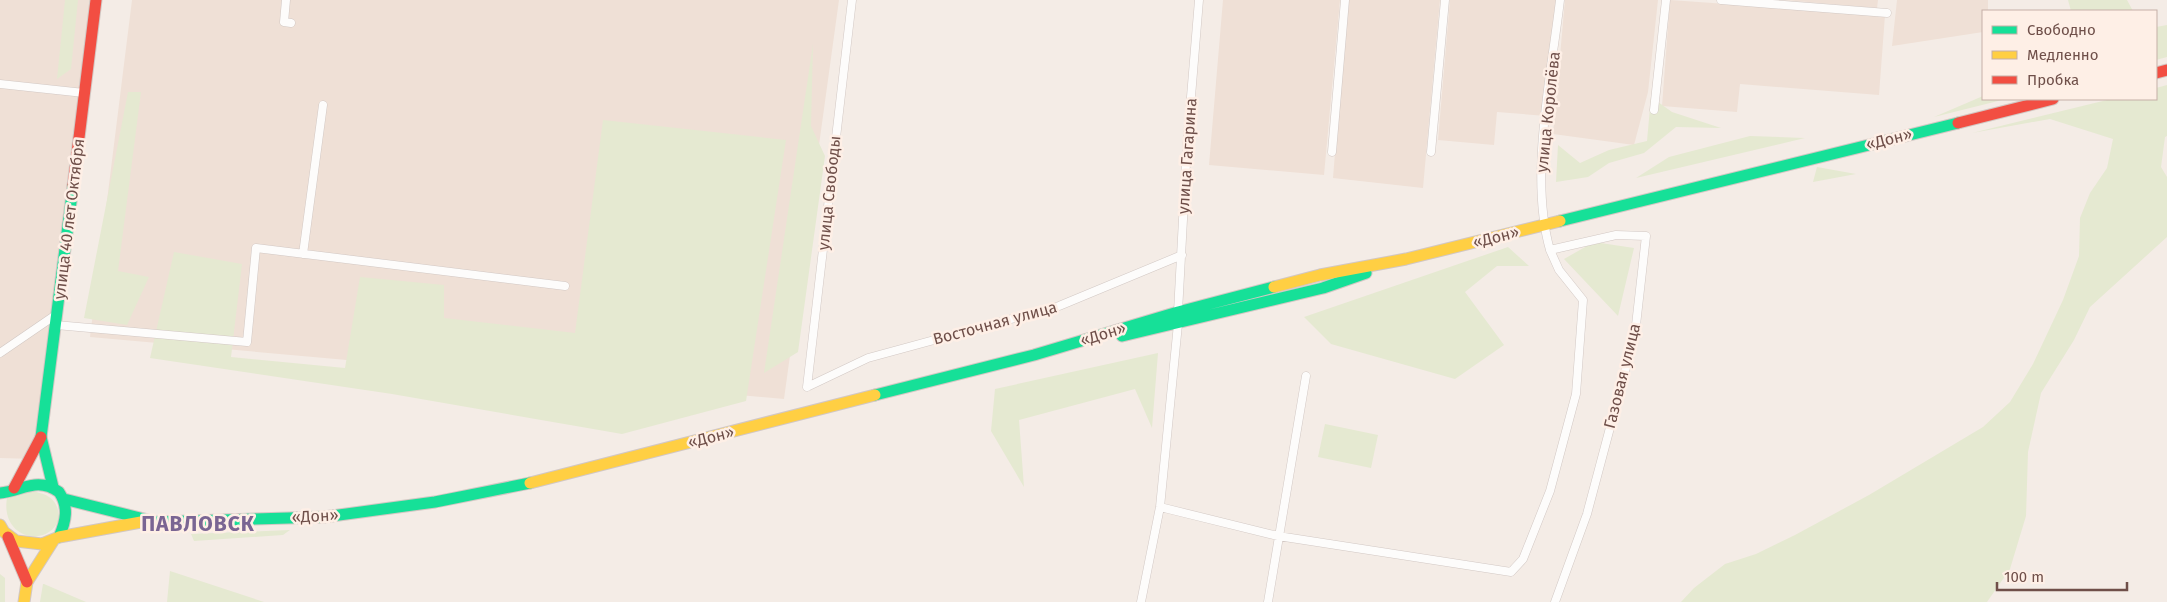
<svg xmlns="http://www.w3.org/2000/svg" width="2167" height="602" font-family="'Fira Sans',sans-serif">
<style>
.residential{fill:#efe0d6}
.green{fill:#e5e9d1}
.lines{fill:none;stroke-linecap:round;stroke-linejoin:round}
.street-casing{stroke:#d2c8c4;stroke-width:9}
.fast-casing{stroke:#d2c7c3;stroke-width:13}
.slow-casing{stroke:#d2c7c3;stroke-width:13}
.jam-casing{stroke:#d2c7c3;stroke-width:13}
.street{stroke:#fdfcfb;stroke-width:8}
.fast{stroke:#16e098;stroke-width:11}
.slow{stroke:#ffcf43;stroke-width:11}
.jam{stroke:#f24e42;stroke-width:11}
.labels{text-anchor:middle;dominant-baseline:central;stroke-width:5;stroke-linejoin:round;paint-order:stroke}
.street-label{font-size:16px;fill:#6f4f49;stroke:#feefe6}
.district-label{font-size:21px;font-weight:bold;letter-spacing:1px;fill:#7a6593;stroke:#feefe6}
</style>
<rect width="100%" height="100%" fill="#f4ece6"/>
<path class="residential" d="M0 0H92L35 459 0 458Z
M132 0H839L784 399 90 337Z
M1223 0H1340L1324 175 1209 165Z
M1347 0H1440L1423 188 1333 178Z
M1450 0H1557L1546 116 1497 112 1494 145 1438 140Z
M1565 0H1658L1648 92 1634 145 1553 134Z
M1670 0 1885 15 1879 95 1740 84 1737 112 1662 106Z
M1784 0H1878L1877 8Z
M1897 0H1988V11H1983V32L1892 46Z"/>
<path class="green" d="M65 0H78L71 69 57 79Z
M2068 0H2127L2133 11H2071Z
M2167 25V57L2156 60V27Z
M813 44 811 126 825 156 798 352 764 373Z
M2167 85V136L2165 137 2161 167 2167 177V237L2090 307 2074 340 2041 393 2028 452 2026 516 2010 569 1987 602H1681L1694 588 1725 564 1756 554 1795 535 1869 495 1983 427 2010 402 2033 364 2063 300 2079 256 2080 218 2090 193 2107 168 2113 139 2050 119 1972 133 2111 99H2156V88Z
M128 92H141L118 271 149 277 127 325 84 318Z
M1983 96V99H2006L1934 117Z
M1651 97 1672 112 1721 128 1676 127 1644 153 1609 163 1588 177 1556 182 1558 145 1580 163 1609 150 1647 141Z
M603 120 786 140 746 401 622 434 392 394 150 358 174 252 242 264 231 357 345 368 360 277 444 285V318L575 333Z
M1750 136 1805 138 1636 178 1669 157Z
M1817 167 1856 174 1813 182Z
M1594 242 1634 248 1618 316 1564 259Z
M1508 247 1529 266H1497L1465 292 1504 345 1455 379 1331 344 1304 317Z
M1158 353 1152 428 1135 389 1019 420 1024 487 991 431 995 389Z
M1325 424 1378 435 1371 468 1318 457Z
M26 490C45 493 59 497 59 519 48 549 0 539 7 498Z
M290 530 283 535 194 541 191 534Z
M170 571 264 602H167Z
M0 574 5 578V602H0Z
M43 584H44L86 602H40Z"/>
<g class="lines">
<g class="street-casing">
<path id="street" d="M286 0 284 22 291 23
M1721 0 1887 13
M0 84 84 93
M1654 110 1666 0
M1332 152 1345 0
M1431 152 1445 0
M303 254 323 105
M1178 312 1187 145 1199 0
M56 325 247 342 256 248 565 286
M0 353 57 314
M807 387 868 358 1059 306 1182 255
M807 387 852 0
M1160 507 1278 536 1511 572 1523 559 1550 491 1576 394 1583 300 1559 270 1550 250
M1141 602 1160 507 1178 324
M1268 602 1306 376
M1555 602 1587 514 1635 334 1646 236 1616 235 1550 250C1529 176 1551 77 1560 0"/>
</g>
<g class="fast-casing">
<path id="fast" d="M1560 221 1958 123
M1122 336 1323 288 1366 273
M875 395 1034 355 1178 312 1274 287
M53 487 41 437 73 186
M0 493C22 491 37 476 59 492 69 507 66 521 59 537
M64 499 156 522 324 517 435 502 530 483"/>
</g>
<g class="slow-casing">
<path id="slow" d="M1274 287 1320 275 1406 259 1560 221
M530 483 875 395
M0 525 4 532 16 541 42 544 59 537 141 522
M24 602 27 582 53 541"/>
</g>
<g class="jam-casing">
<path id="jam" d="M2156 73 2167 70
M1958 123 2053 99
M73 186 96 0
M14 488 41 437
M8 537 27 582"/>
</g>
<use href="#street" class="street"/>
<use href="#fast" class="fast"/>
<use href="#slow" class="slow"/>
<use href="#jam" class="jam"/>
</g>
<g class="labels">
<g class="street-label">
<text transform="translate(1548 112) rotate(-84)">улица Королёва</text>
<text transform="translate(1889 139) rotate(-14)">«Дон»</text>
<text transform="translate(1187 156) rotate(-86)">улица Гагарина</text>
<text transform="translate(829 193) rotate(-84)">улица Свободы</text>
<text transform="translate(69 219) rotate(-83)">улица 40 лет Октября</text>
<text transform="translate(1496 237) rotate(-14)">«Дон»</text>
<text transform="translate(995 323) rotate(-15)">Восточная улица</text>
<text transform="translate(1103 334) rotate(-17)">«Дон»</text>
<text transform="translate(1622 376) rotate(-76)">Газовая улица</text>
<text transform="translate(711 437) rotate(-14)">«Дон»</text>
<text transform="translate(315 516) rotate(-3)">«Дон»</text>
</g>
<g class="district-label">
<text x="198" y="524">ПАВЛОВСК</text>
</g>
</g>
<rect x="1982" y="10" width="175" height="90" fill="#feefe6" stroke="#c5afa7"/>
<rect x="1992" y="26" width="25" height="8" fill="#16e098" stroke="#c5afa7"/>
<text x="2027" y="35" font-size="15" fill="#6f4f49">Свободно</text>
<rect x="1992" y="51" width="25" height="8" fill="#ffcf43" stroke="#c5afa7"/>
<text x="2027" y="60" font-size="15" fill="#6f4f49">Медленно</text>
<rect x="1992" y="76" width="25" height="8" fill="#f24e42" stroke="#c5afa7"/>
<text x="2027" y="85" font-size="15" fill="#6f4f49">Пробка</text>
<path d="M1997 582v8h130v-8" fill="none" stroke="#6f4f49" stroke-width="2.5"/>
<text x="2004" y="582" font-size="15" fill="#6f4f49" stroke="#feefe6" stroke-width="4" paint-order="stroke">100 m</text>
</svg>
